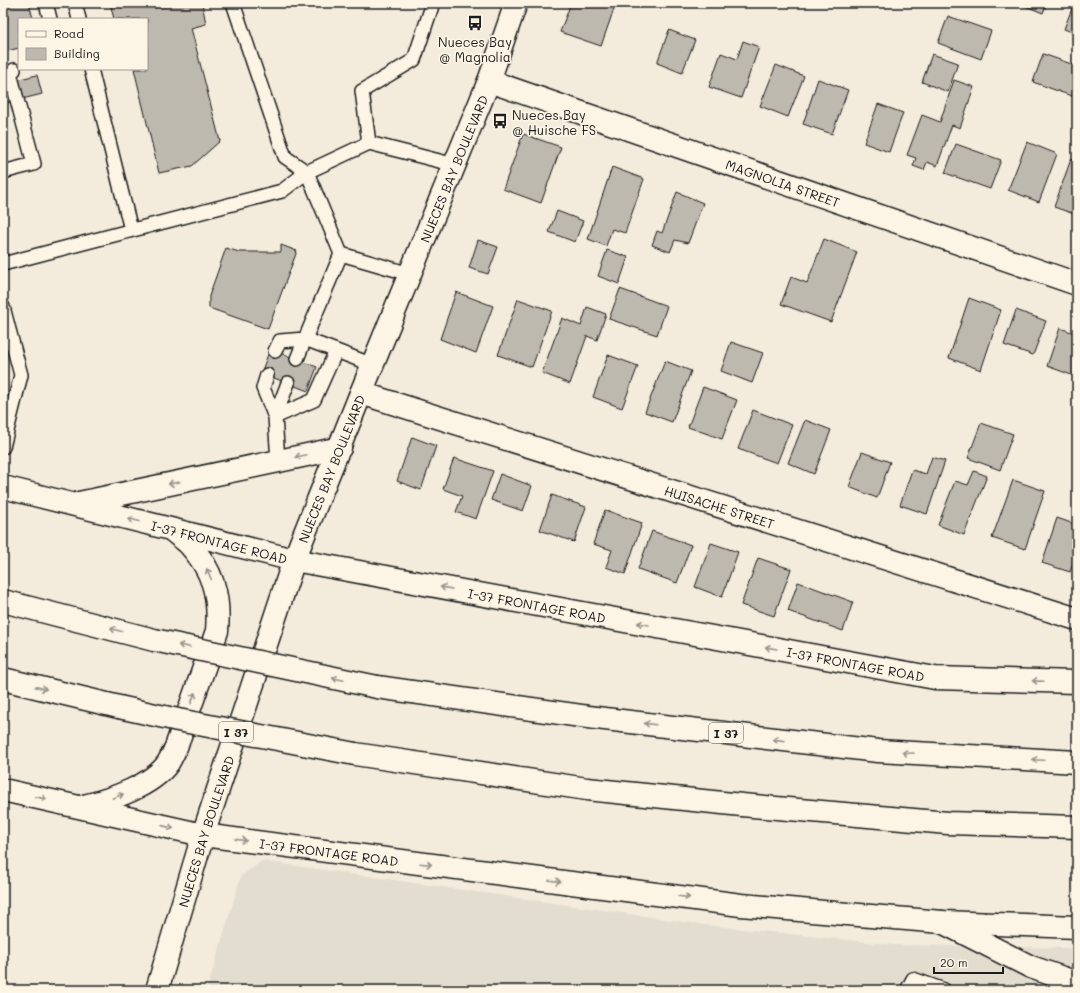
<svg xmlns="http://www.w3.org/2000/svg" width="1080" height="993" font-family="Mali,sans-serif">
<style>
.built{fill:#e3ddcf}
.building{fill:#beb9ae;stroke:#1c1c1c}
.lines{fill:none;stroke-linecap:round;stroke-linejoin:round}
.lane-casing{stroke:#1c1c1c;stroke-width:16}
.street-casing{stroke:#1c1c1c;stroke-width:25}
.secondary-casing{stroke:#1c1c1c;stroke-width:25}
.highway-casing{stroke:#1c1c1c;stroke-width:25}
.lane{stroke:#fcf5e5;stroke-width:13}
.street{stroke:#fcf5e5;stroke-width:22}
.secondary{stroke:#fcf5e5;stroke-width:22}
.highway{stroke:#fcf5e5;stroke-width:22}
.highway-bridge-casing{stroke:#1c1c1c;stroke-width:25;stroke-linecap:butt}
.highway-bridge{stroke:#fcf5e5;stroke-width:22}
.oneway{stroke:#97938b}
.labels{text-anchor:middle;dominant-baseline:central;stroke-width:3.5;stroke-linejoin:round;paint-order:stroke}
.shield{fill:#fcf5e5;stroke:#5f5d58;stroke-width:1}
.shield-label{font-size:12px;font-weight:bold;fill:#1c1c1c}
.poi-label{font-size:13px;fill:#1c1c1c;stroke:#fcf5e5}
.street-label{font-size:13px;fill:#1c1c1c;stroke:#fcf5e5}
</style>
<rect width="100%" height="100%" fill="#f3ecdd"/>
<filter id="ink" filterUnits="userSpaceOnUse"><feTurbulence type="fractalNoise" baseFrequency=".025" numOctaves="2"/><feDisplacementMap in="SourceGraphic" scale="8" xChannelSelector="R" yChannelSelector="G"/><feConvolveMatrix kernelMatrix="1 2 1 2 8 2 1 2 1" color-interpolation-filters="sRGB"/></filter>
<g filter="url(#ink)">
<path class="built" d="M262 861 706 925 895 945 1077 948V990H207L241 876Z"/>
<path class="building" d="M3 3H29L33 19H19V48L3 52Z
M110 3H181V5L189 3H202L206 24 191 28 220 141 192 166 159 173 134 69H147V19H114Z
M571 3H616L601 46 560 32Z
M1018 3H1047L1043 13Z
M1074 3H1077V34L1064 29Z
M948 16 991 31 981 59 938 43Z
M669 30 695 40 682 73 657 63Z
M743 41 759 47 741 98 709 87 721 53 737 59Z
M932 54 958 63 948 92 922 82Z
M1043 54 1077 66V98L1033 82Z
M776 65 804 76 788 117 760 106Z
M37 75 42 94 3 104V83Z
M818 79 848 90 832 134 803 124Z
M954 80 974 87 960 128 952 125 937 166 927 162 924 170 913 166 916 158 907 155 922 115 940 122Z
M878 104 903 113 889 152 864 143Z
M523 134 561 147 541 203 503 189Z
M1027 142 1057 154 1039 202 1008 190Z
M956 144 1001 160 990 189 945 173Z
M1071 159 1077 161V215L1054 207Z
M612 167 644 179 625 233 612 229 606 246 588 239Z
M677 192 703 203 688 243 675 240 670 252 652 245 657 231 662 233Z
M557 211 583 221 575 242 549 232Z
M824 239 857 252 831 322 781 304 791 277 807 283Z
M478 240 498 247 488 274 469 268Z
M281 245 297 251 268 329 209 308V296L226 248 239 252H281Z
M607 250 628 257 619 284 598 276Z
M620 289 667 306 657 335 609 319Z
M456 292 493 306 476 353 440 339Z
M969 298 1001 310 981 370 949 358Z
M518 299 552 311 532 367 498 355Z
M587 307 606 314 597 340 587 336 570 384 542 373 562 318 581 326Z
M1016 310 1046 321 1033 355 1004 345Z
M1060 328 1077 334V377L1047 366Z
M731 342 763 353 752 383 721 371Z
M270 349 317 367 308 391 261 373Z
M608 355 638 366 622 408 593 397Z
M665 361 691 371 672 422 645 412Z
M703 387 737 400 722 439 688 427Z
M753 410 792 425 777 463 738 449Z
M805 420 831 430 814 474 788 463Z
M981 423 1013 434 1000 470 968 458Z
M412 437 436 446 421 490 397 481Z
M862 452 890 462 877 498 849 487Z
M932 457 945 461 927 514 900 505 912 470 926 474Z
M454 458 493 471 476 519 456 512 462 496 443 489Z
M974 471 987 476 964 535 938 525 955 481 968 485Z
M500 474 532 486 523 511 491 500Z
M1013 480 1045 491 1025 549 992 538Z
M552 495 586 507 574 542 540 530Z
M605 510 642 523 625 574 606 567 612 550 593 544Z
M1057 518 1077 525V552L1070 572 1042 563Z
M652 531 691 545 677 583 638 569Z
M711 543 738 552 722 597 695 587Z
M758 558 791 569 774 616 741 605Z
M798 582 853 602 843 631 788 611Z"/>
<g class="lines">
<g class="lane-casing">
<path id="lane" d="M46 3 50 19
M75 3 79 19
M91 69 131 230
M369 143 362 91 414 60 433 3
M3 172 34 164 10 73 14 70
M341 254 305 339 373 365
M3 264 282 191 307 172 285 157 233 3
M410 274 341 254 307 172 369 143 455 165
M3 307 21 375 3 447
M275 351 280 341 305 339 297 359
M267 375 263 388 275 417
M275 417 288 383
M278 461 275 417 314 400 336 351
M907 990 913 979 944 990"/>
</g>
<g class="street-casing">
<g id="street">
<path id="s1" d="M489 81 1077 284"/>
<path id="s2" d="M361 393 1077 619"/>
<path d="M942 922 1031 967 1077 983"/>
</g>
</g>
<g class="secondary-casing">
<g id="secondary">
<path id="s3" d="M3 487 294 560 935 678 1077 682"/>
<path d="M79 503 340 448"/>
<path id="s4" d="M3 790 203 835 741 905 942 922 1077 927"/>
<path d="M84 806C110 800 152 786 168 763 171 758 174 752 176 747L217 631C220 596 213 570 189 544 184 539 177 535 172 530"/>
<path id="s5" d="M157 990 203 835 294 560 361 393 489 81 516 3"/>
</g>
</g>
<g class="highway-casing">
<path id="highway" d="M3 601 154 640
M3 679 119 707
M377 687 588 717 878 751 1077 762
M355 754 587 789 742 805 948 823 1077 827"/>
</g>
<use href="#lane" class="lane"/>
<use href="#street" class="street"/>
<use href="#secondary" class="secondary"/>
<use href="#highway" class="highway"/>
<g class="highway-bridge-casing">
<path id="highway-bridge" d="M154 640 377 687
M119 707 178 720 355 754"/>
</g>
<use href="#highway-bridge" class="highway-bridge"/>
</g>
<defs><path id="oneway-shaft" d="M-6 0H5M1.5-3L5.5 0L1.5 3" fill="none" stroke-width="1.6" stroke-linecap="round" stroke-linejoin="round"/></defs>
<g class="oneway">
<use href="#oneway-shaft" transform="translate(301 456) rotate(168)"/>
<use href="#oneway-shaft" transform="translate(174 483) rotate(168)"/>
<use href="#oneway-shaft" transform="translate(134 520) rotate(-166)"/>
<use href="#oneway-shaft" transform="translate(209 574) rotate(-113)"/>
<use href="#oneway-shaft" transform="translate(446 588) rotate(-170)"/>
<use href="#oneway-shaft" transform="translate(643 624) rotate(-170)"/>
<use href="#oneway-shaft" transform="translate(116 630) rotate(-165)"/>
<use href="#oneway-shaft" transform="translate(184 646) rotate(-168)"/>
<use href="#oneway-shaft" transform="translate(771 648) rotate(-170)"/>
<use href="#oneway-shaft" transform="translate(338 679) rotate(-168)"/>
<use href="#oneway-shaft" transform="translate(1038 681) rotate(-178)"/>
<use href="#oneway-shaft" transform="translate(41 688) rotate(13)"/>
<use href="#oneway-shaft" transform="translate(193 698) rotate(-71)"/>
<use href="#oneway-shaft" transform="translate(650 724) rotate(-173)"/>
<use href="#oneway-shaft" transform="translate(779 740) rotate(-173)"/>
<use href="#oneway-shaft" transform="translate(908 753) rotate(-177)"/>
<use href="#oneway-shaft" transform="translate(1038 760) rotate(-177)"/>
<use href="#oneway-shaft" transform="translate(118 796) rotate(-21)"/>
<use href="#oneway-shaft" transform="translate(41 798) rotate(13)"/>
<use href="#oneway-shaft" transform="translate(168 827) rotate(13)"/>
<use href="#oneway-shaft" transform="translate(241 840) rotate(7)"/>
<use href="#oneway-shaft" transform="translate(426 864) rotate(7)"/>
<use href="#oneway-shaft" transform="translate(555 881) rotate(7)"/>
<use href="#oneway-shaft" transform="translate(684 897) rotate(7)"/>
</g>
</g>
<defs>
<g id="bus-bare" transform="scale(1.2)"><path d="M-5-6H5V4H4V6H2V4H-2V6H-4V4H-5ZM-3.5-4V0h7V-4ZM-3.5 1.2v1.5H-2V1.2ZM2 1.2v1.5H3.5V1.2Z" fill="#1c1c1c" stroke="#fcf5e5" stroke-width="2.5" paint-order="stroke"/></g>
</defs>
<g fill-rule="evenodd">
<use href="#bus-bare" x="475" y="23"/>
<use href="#bus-bare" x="500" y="121"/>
</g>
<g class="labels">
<g class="shield">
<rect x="219" y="722" width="34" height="20" rx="3"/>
<rect x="709" y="723" width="34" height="20" rx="3"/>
</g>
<g class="shield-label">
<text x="236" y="732">I 37</text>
<text x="726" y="733">I 37</text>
</g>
<g class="poi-label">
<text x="475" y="41">Nueces Bay<tspan x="475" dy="15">@ Magnolia</tspan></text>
<text x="512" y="114" text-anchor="start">Nueces Bay<tspan x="512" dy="15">@ Huische FS</tspan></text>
</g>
<g class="street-label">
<text stroke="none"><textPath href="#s5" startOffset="874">NUECES BAY BOULEVARD</textPath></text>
<text stroke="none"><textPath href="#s1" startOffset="311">MAGNOLIA STREET</textPath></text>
<text stroke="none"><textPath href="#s5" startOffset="550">NUECES BAY BOULEVARD</textPath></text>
<text stroke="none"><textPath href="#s2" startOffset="376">HUISACHE STREET</textPath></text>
<text stroke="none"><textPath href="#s3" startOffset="223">I-37 FRONTAGE ROAD</textPath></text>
<text stroke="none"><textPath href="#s3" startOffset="547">I-37 FRONTAGE ROAD</textPath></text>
<text stroke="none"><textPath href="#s3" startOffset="871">I-37 FRONTAGE ROAD</textPath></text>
<text stroke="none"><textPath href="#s5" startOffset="166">NUECES BAY BOULEVARD</textPath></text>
<text stroke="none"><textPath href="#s4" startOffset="332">I-37 FRONTAGE ROAD</textPath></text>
</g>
</g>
<rect width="1080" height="993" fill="none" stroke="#fcf5e5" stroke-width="16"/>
<rect x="8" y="8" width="1064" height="977" fill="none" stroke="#1c1c1c" stroke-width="1.5" filter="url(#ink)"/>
<rect x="18" y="18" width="130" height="52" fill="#fcf5e5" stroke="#a29e95"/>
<rect x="26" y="31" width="20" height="6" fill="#fcf5e5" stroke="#a29e95"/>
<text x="54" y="38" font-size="12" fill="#1c1c1c">Road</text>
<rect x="26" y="48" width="20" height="12" fill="#beb9ae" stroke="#a29e95"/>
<text x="54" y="58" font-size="12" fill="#1c1c1c">Building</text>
<path d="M934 967v6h69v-6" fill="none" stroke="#1c1c1c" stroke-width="2"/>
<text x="940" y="967" font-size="12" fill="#1c1c1c" stroke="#fcf5e5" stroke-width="3" paint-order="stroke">20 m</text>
</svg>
